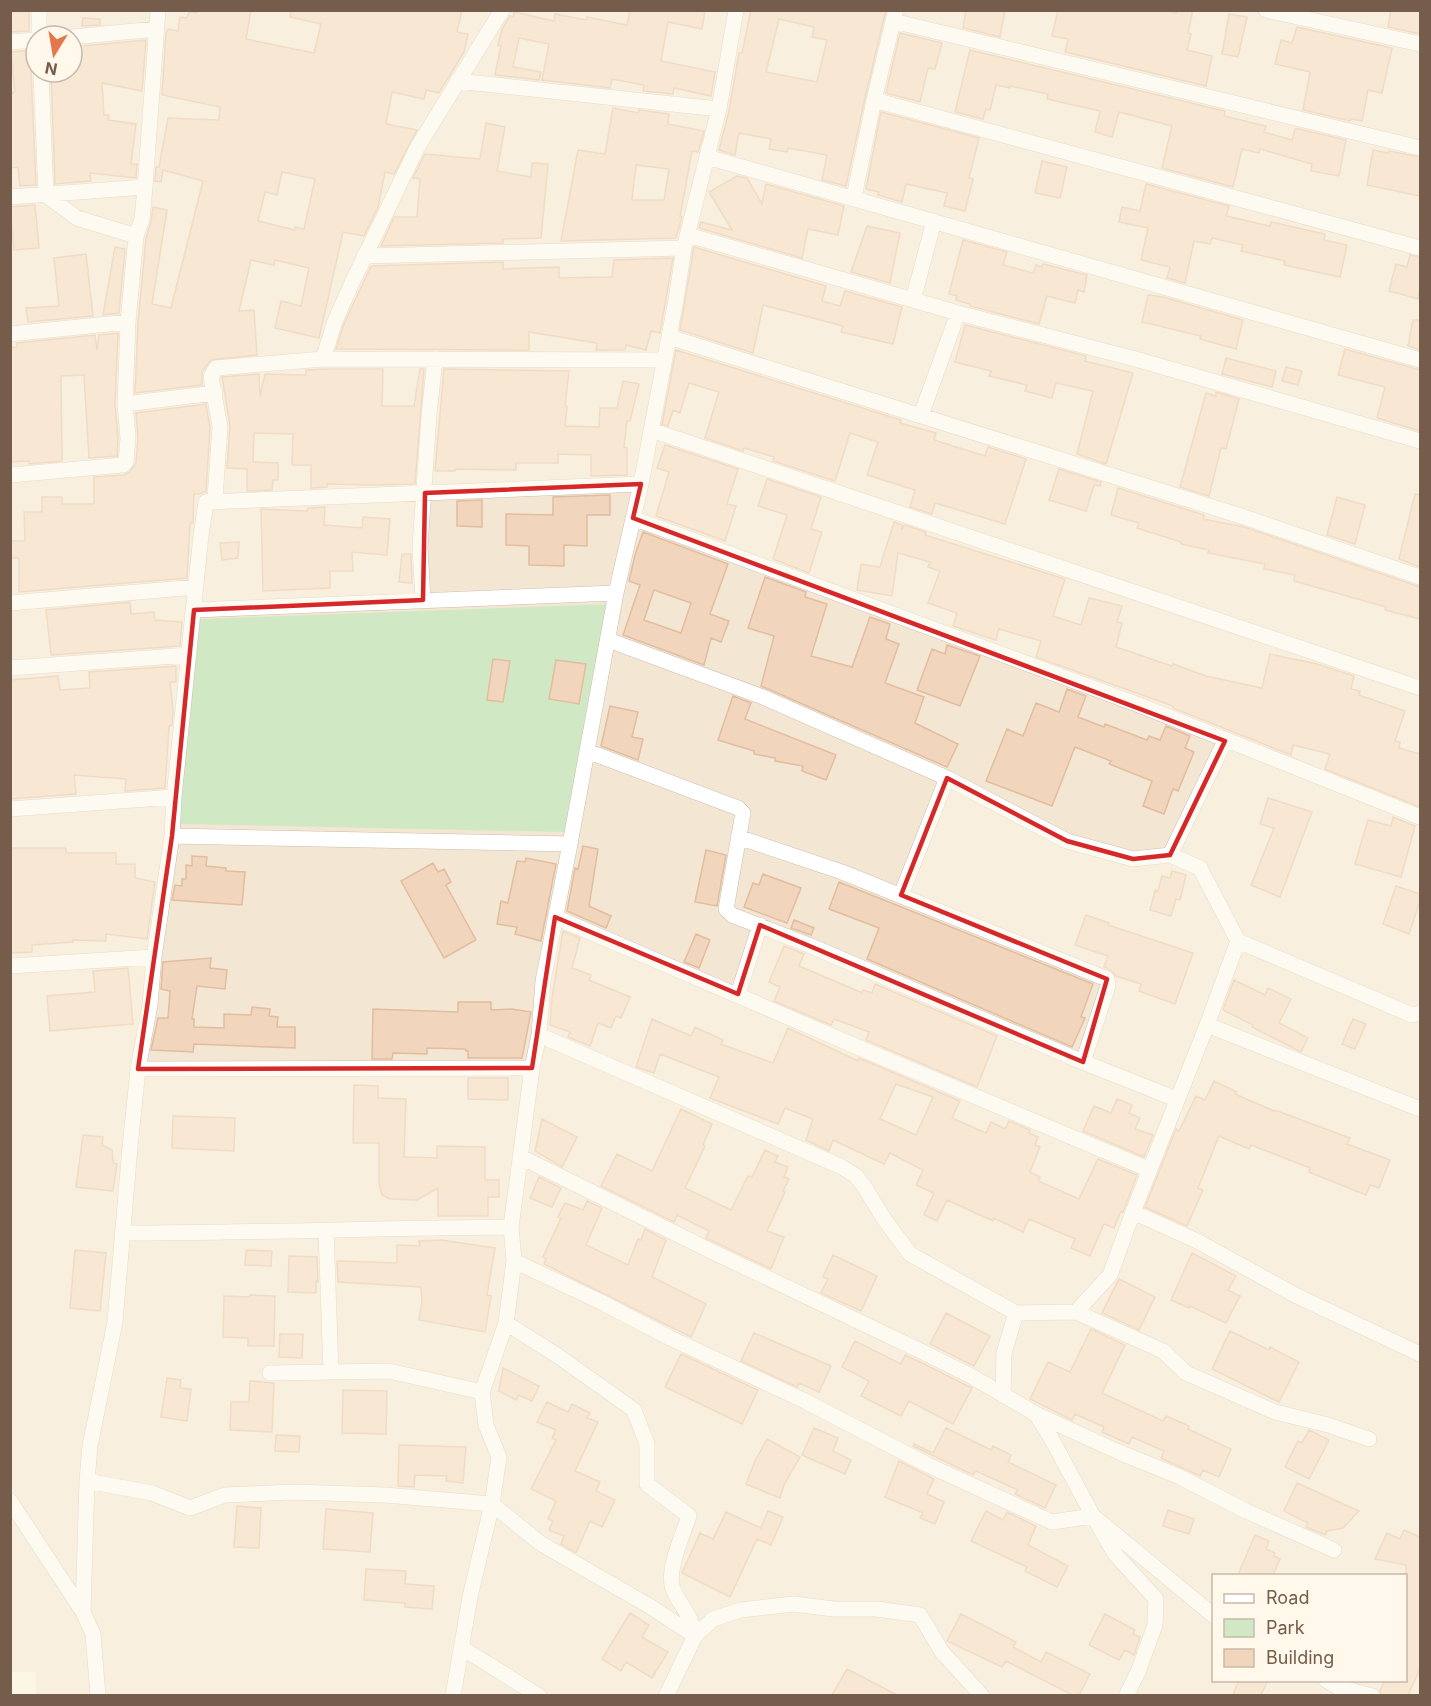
<svg xmlns="http://www.w3.org/2000/svg" width="1431" height="1706" font-family="Inter,sans-serif">
<style>
.residential{fill:#f3e7d4;fill-rule:evenodd}
.green{fill:#d0e9c4}
.building{fill:#f1d5bd;stroke:#e3bd9e;stroke-width:1.5;fill-rule:evenodd}
.lines{fill:none;stroke-linecap:round;stroke-linejoin:round}
.minor-casing{stroke:#cdbdac;stroke-width:16}
.minor{stroke:#fff;stroke-width:15}
.marked{fill:none;stroke:#d62828;stroke-width:4.5;stroke-linejoin:round}
</style>
<rect width="100%" height="100%" fill="#fcf5e5"/>
<path class="residential" d="M10 11H1420V1695L36 1696V1672H11ZM36 36H72V72H36ZM1214 1576H1406V1680H1214Z"/>
<path class="green" d="M610 604 564 832 178 824 198 619Z"/>
<path class="building" d="M197 10H251L246 39 314 53 321 24 290 17 291 10H462L457 32 468 34 464 52 439 93 426 90 424 99 392 92 386 124 417 130 394 174 385 172 378 207 364 236 343 232 319 338 275 328 281 301 301 306 309 268 275 260 274 265 251 260 239 311 254 310 257 355 211 360 202 372V385L135 393 138 323 146 238 151 222 153 207 167 210 152 304 171 308 203 181 163 170 161 182 155 181 156 167H159L168 118 219 120 220 107 162 95 166 33 168 29 178 31 180 17 187 18 189 12 197 13ZM282 172 315 179 304 229 295 227V230L258 221 265 192 277 195Z
M630 10H705L702 29 668 22 661 61 715 72 711 96 674 88 673 94 643 91 644 85 612 79 610 88 542 80 549 44 519 38 513 67 541 72 539 80 495 75 501 46 498 45 502 29 510 16 513 17 514 12 554 21 555 14 586 20 587 17 627 25Z
M751 10H886L865 98 846 186 822 180 827 155 788 148 787 152 769 149 771 139 739 133 735 155 719 150 729 111 739 53H742ZM779 19 814 27 812 37 827 40 817 82 766 72Z
M966 10H1005L1000 37 963 28Z
M1058 10H1163L1176 13 1177 10H1193L1188 33 1191 34 1187 50 1212 56 1206 86 1065 52 1068 39 1052 36Z
M1391 10H1420V34L1388 27Z
M29 11V31L10 32V12Z
M1229 14 1247 17 1238 57 1222 54Z
M83 18 100 19V25L82 26Z
M1297 27 1392 48 1382 93 1368 90 1362 121 1351 119 1350 121 1303 110 1310 72 1275 64 1281 40 1292 43Z
M900 33 942 43 935 69 928 68 920 102 886 93Z
M146 40 142 91 102 83 104 115H109L108 120 136 124 131 164H137L136 178 90 173 91 181 55 184 51 72H72V47Z
M33 50 34 66 31 72 36 185 20 186 18 167 10 168V93L15 92 11 52Z
M970 50 1225 111 1224 116 1266 126 1264 132 1292 140 1295 129H1299L1346 140 1339 176 1311 171 1312 164 1260 149 1259 153 1242 149 1233 187 1162 168 1172 126 1119 112 1112 137 1095 132 1100 111 1047 99 1048 94 1010 86V88L996 85 990 110 986 109 983 119 955 112Z
M613 108 638 113 639 110 669 114 668 124 704 131 698 152 692 151 680 217H682L676 238 561 241 578 150 605 154ZM636 165 669 169 664 200H632Z
M881 112 979 138 969 178 973 179 965 211 944 206 947 193 906 184 902 202 878 195 879 192 866 189Z
M486 123 505 127 497 171 531 177 532 163 548 164 541 238 503 239V243L381 246 394 217H417L420 179 413 178 425 154 480 159Z
M1373 150 1388 153 1389 151 1420 157V196L1367 185Z
M1042 161 1067 167 1060 198 1035 193Z
M737 176 747 178 762 204 766 184 844 206 838 235 808 229 802 258 699 228 701 222 732 230 709 192Z
M1146 184 1229 206 1226 216 1270 226 1271 222 1325 234 1324 240 1347 245 1340 277 1284 265 1285 261 1241 251 1243 245 1212 238 1210 244 1194 241 1185 283 1167 278 1170 267 1141 260 1148 228 1119 222 1122 207 1140 211Z
M35 205 39 248 14 250 10 207Z
M867 226 900 233 890 283 851 272Z
M963 240 1007 252 1003 265 1033 273 1036 265 1042 267 1043 264 1087 275 1084 292 1078 290 1075 303 1047 296 1039 324 970 306V304L956 300 957 296 949 294Z
M115 247 125 249 119 313 103 315Z
M694 247 826 286 822 301 840 306 845 291 902 307 893 344 841 332 843 326 763 305 753 353 680 330Z
M86 254 93 316 28 322 26 308 59 306 54 258Z
M1410 255 1420 257V285L1418 299 1389 291 1396 264 1407 267Z
M673 258 660 333 651 331 646 350 626 345 625 350H596L597 343 529 332V350L336 349 344 324 371 266 503 262V269L559 267V278L612 277 614 260Z
M1148 295 1163 297 1243 320 1236 349 1200 339 1201 336 1142 322Z
M1413 320H1420V350L1408 346Z
M965 325 1086 356 1085 361 1133 373 1106 464 1077 454 1093 391 1056 383 1052 398 1025 391 1027 385 989 376 991 371 955 362Z
M118 333 115 404 118 438 117 456 89 458 84 375 61 376 62 461 29 464V461L10 462V348L17 347V343L95 335 97 350 99 335Z
M1345 349 1420 370V431L1377 418 1385 387 1338 375Z
M676 350 901 420 900 423 936 433 934 440 985 456 988 447 1026 459 1005 524 935 503 932 514 910 507 915 490 867 475 878 442 850 433 835 481 773 461 774 457 744 448 743 451 705 438 719 392 689 383 680 413 673 410 668 426 662 424Z
M1226 358 1276 371 1272 387 1222 374Z
M1286 367 1302 371 1298 385 1282 381Z
M323 369H383L382 406H414L420 369H424L415 484 374 485 327 484V487L311 488V465H292L293 434 254 433 253 462 278 463V480H273L272 490 247 491V469L227 468 230 426 222 377 259 374 260 396 265 374 306 375V370Z
M444 369 569 371 565 406H567L565 426 599 427 600 408H617L623 381 639 384 630 421H627L624 447 627 448V475L591 476V455L558 454V463H516V470L456 469 455 471H435Z
M1216 392 1239 399 1226 449 1221 448 1209 496 1180 487 1206 393 1216 396Z
M206 404 210 428 206 491 200 494H194L193 520V523H190L187 578 19 592V558H10V541H25L24 512H42V497H62V504H94V477L124 475 130 472 136 463 138 439 136 413Z
M665 445 738 469 727 504 736 506 725 541 656 516 669 472 657 468Z
M1059 469 1101 482 1100 486 1094 485 1086 511 1049 500Z
M767 479 821 497 811 529 822 532 809 573 773 559 787 515 758 506Z
M1118 488 1204 515 1203 519 1244 527 1420 587V619L1385 610 1386 607 1294 581 1295 575 1264 569 1265 564 1208 553 1209 550 1181 544V542L1137 528 1139 523 1111 515Z
M1415 494 1420 495V567L1399 559Z
M610 495V515H587V546L564 545V566L529 565V546L506 545V514L553 515V497Z
M1337 497 1365 505 1355 544 1327 535Z
M482 500V527L457 526V501Z
M325 507 324 525 362 528 363 517 390 519 387 555 352 552 353 571H330V588L263 591 261 509 307 511 308 508Z
M894 522 902 525V530L904 525 926 532 925 535 1065 579 1053 616 1081 625 1089 598 1122 606 1117 622 1122 623 1116 647 1172 666 1173 664 1206 676 1262 688 1270 654 1317 664 1354 676 1351 689 1360 691 1359 695 1405 711 1395 741 1400 742 1399 748 1420 754V807L1325 769 1330 754 1293 745 1291 755 1173 708V706L1036 657 1041 641 999 629 996 640 953 626 957 613 928 603 940 571 928 567 930 562 898 553 892 596 857 590 861 564 880 567Z
M643 532 728 564 710 614 729 621 721 642 711 638 704 665 623 635 640 585 629 581 635 555ZM654 590 691 603 681 633 644 620Z
M239 542 238 558 222 560 220 543Z
M402 554H411L412 583 399 582Z
M765 577 806 592 805 597 827 604 811 656 852 667 870 617 890 624 886 639 899 644 885 683 924 697 915 723 958 744 947 767 761 686 774 636 748 628Z
M130 602 131 614 154 612 155 620 182 622 180 646 51 655 46 610Z
M947 645 980 656 960 706 917 690 932 649 945 654Z
M493 659 510 661 503 702 487 700Z
M556 660 586 664 579 704 549 699Z
M176 666V682H170L173 710 172 725 169 726 165 788 125 791 126 779 74 775 76 794 10 799V680L58 676 60 690 90 688 89 672Z
M1067 689 1086 696 1078 717 1104 727 1105 724 1147 740 1149 736 1160 740 1166 726 1190 736 1185 748 1194 752 1178 791 1173 789 1164 814 1143 806 1152 781 1109 764 1111 761 1075 747 1052 806 986 781 1007 729 1023 736 1036 703 1059 712Z
M733 696 751 703 745 719 836 755 826 780 802 771 803 766 775 761V758L754 754V751L718 740Z
M610 706 638 712 632 737 643 739 638 760 601 746Z
M1268 798 1312 812 1280 897 1251 885 1274 828 1260 824Z
M1393 817 1415 826 1401 877 1355 864 1368 820 1391 826Z
M583 846 598 849 589 906 611 916 606 928 567 911 575 868 578 869Z
M10 848H66V853H116V864H135V878L155 882 147 939 106 934V941L73 940V942L32 945V952L10 953Z
M706 850 726 855 717 906 695 902Z
M192 856 207 857 206 866 226 868V871L245 872 242 905 172 900 175 885 182 886V879H186V865L192 866Z
M526 858 556 864 541 941 515 934 517 927 497 924 501 901 508 903 517 861 525 862Z
M433 863 438 872 444 869 451 882 446 885 476 940 444 958 401 881Z
M1172 871 1186 875 1180 900 1176 899 1171 916 1150 910 1155 890 1158 891 1162 876 1170 878Z
M763 874 801 888 787 923 744 907 753 883 759 885Z
M839 882 1093 984 1081 1017 1085 1018 1072 1047 867 959 879 928 829 909Z
M1396 886 1420 894V901L1409 934 1383 924Z
M1086 915 1109 923 1108 925 1193 953 1175 1004 1139 991 1141 984 1116 976 1111 970 1104 967 1108 956 1075 945Z
M794 920 814 928 811 935 791 928Z
M563 931 580 938 572 968 591 975 589 980 630 997 621 1018 616 1016 611 1028 598 1023 590 1046 568 1037 570 1032 550 1025 552 998Z
M696 934 710 940 699 968 684 962Z
M784 946 804 954 799 966 837 982 862 993 863 990 872 993 875 984 997 1036 977 1087 866 1040 869 1032 834 1019 831 1025 774 1001 780 987 769 982Z
M211 958 210 968 227 970 225 989 197 986 192 1019H194V1027L224 1028V1014L251 1015 252 1007 270 1009 269 1016 278 1017 277 1027H295V1048L194 1044 193 1052 151 1050 158 1018H168L170 991 161 989 163 962Z
M128 968 133 1024 50 1031 47 996 95 992 93 971Z
M1234 980 1265 995 1268 988 1291 999 1279 1023 1308 1038 1301 1052 1252 1027 1253 1025 1223 1010Z
M458 1002H491V1010L512 1009 531 1012 522 1058H468V1051H466L465 1049 427 1048V1054L393 1053 392 1059H372L373 1009 458 1012Z
M652 1019 691 1036 695 1027 723 1040 721 1044 773 1063 788 1028 858 1061 859 1058 960 1101 952 1118 986 1133 991 1122 1005 1129 1009 1121 1030 1130 1029 1133 1038 1137 1035 1145 1040 1147 1030 1172 1040 1177 1038 1181 1079 1199 1098 1159 1137 1175 1123 1212 1121 1211 1114 1228 1104 1224 1090 1256 1071 1248 1075 1239 1029 1219 1023 1232 994 1218 993 1221 947 1200 937 1221 924 1215 934 1193 916 1185 923 1170 890 1153 884 1164 833 1140 829 1151 806 1140 813 1119 785 1108 778 1124 710 1098 719 1077 660 1054 654 1073 636 1067ZM896 1084 933 1097 916 1135 880 1119Z
M1353 1019 1366 1024 1355 1049 1342 1044Z
M468 1078H508V1100L468 1099Z
M1214 1081 1237 1092 1235 1094 1274 1111 1275 1110 1350 1138 1347 1144 1390 1160 1379 1188 1370 1185 1366 1195 1309 1172 1310 1168 1251 1145 1249 1149 1219 1136 1198 1188 1203 1190 1187 1226 1145 1207 1176 1129 1179 1131 1196 1096 1205 1100Z
M354 1085 378 1086V1098L406 1099 404 1157 437 1158V1146L485 1147V1180H499V1197H488V1216H438V1188L417 1200 390 1199 382 1195 379 1183V1143H353Z
M1117 1099 1132 1105 1129 1113 1140 1118 1135 1129 1153 1135 1144 1157 1083 1131 1094 1106 1111 1113Z
M681 1109 712 1124 703 1145 705 1146 685 1188 731 1210 748 1176 752 1177 765 1150 778 1156 775 1162 788 1167 784 1177 789 1179 783 1191 785 1192 767 1231 784 1237 771 1269 706 1238 709 1231 677 1215 674 1222 601 1186 617 1154 652 1171Z
M173 1116 235 1118 234 1151 172 1148Z
M542 1119 577 1137 562 1167 535 1151Z
M83 1135 103 1137 102 1145 112 1150 113 1163 117 1164 113 1191 76 1187Z
M539 1177 561 1188 552 1207 530 1198Z
M587 1201 602 1208 586 1245 628 1265 638 1239 641 1240 645 1229 666 1240 652 1277 706 1304 691 1337 544 1264 546 1259 543 1257 561 1218 558 1217 565 1203 583 1210Z
M441 1240 495 1248 487 1295 491 1296 485 1332 419 1320 422 1302 421 1287 338 1282 337 1261 397 1263V1245L420 1246 419 1241Z
M75 1250 106 1253 100 1311 70 1308Z
M246 1250 272 1251 271 1266 245 1265Z
M1192 1253 1236 1276 1228 1290 1240 1296 1226 1323 1190 1306 1189 1308 1171 1300Z
M833 1255 877 1276 861 1311 821 1293 828 1279 823 1277Z
M289 1256 317 1257 318 1282 316 1281V1293L288 1292Z
M1119 1279 1155 1297 1139 1330 1102 1313Z
M250 1295 275 1296 274 1346H248V1338L223 1337 224 1296 249 1297Z
M946 1313 990 1336 974 1366 930 1344Z
M1091 1329 1125 1345 1102 1393 1163 1421 1166 1416 1189 1426 1188 1429 1231 1449 1219 1477 1203 1470 1200 1476 1161 1458 1164 1451 1132 1437 1129 1444 1102 1432 1104 1427 1075 1414 1072 1420 1030 1399 1048 1362 1070 1372Z
M1230 1331 1269 1350 1270 1347 1299 1362 1279 1402 1212 1369Z
M754 1333 831 1366 819 1392 799 1383 797 1387 741 1361Z
M280 1334H303L302 1358 279 1357Z
M855 1341 901 1364 905 1355 920 1362 972 1388 953 1424 909 1401 901 1416 861 1396 869 1381 842 1367Z
M681 1354 758 1390 742 1424 665 1387Z
M503 1368 539 1386 532 1401 519 1395 516 1400 499 1391Z
M167 1378 181 1380 180 1388 191 1389 187 1421 161 1417Z
M250 1381 274 1383 272 1432 230 1430 231 1402H249Z
M343 1390 387 1391 386 1434 342 1433Z
M547 1402 568 1412 572 1404 590 1413 587 1418 598 1422 575 1471 600 1482 596 1491 615 1500 602 1527 590 1521 576 1553 561 1544 564 1536 549 1530 553 1521 548 1519 556 1501 531 1489 556 1440 552 1438 556 1430 537 1422Z
M814 1428 838 1438 833 1451 851 1460 845 1474 802 1455Z
M946 1428 991 1450 993 1446 1011 1455 1008 1462 1056 1485 1045 1508 1015 1494 1018 1490 976 1471 973 1475 913 1446 914 1444 933 1453Z
M1309 1430 1329 1440 1309 1479 1285 1467 1298 1441 1302 1443Z
M276 1435 300 1436 299 1452 275 1451Z
M767 1439 800 1457 784 1485 780 1498 746 1484 755 1461Z
M399 1445 466 1447 463 1483 446 1481 447 1476 415 1475 414 1487 398 1486Z
M899 1461 934 1479 927 1494 944 1502 935 1524 920 1518 923 1513 885 1497Z
M1297 1483 1359 1511 1343 1528 1327 1531 1325 1535 1306 1527 1308 1523 1284 1511Z
M237 1506 261 1508 259 1548 234 1547Z
M326 1509 373 1513 370 1552 323 1549Z
M1168 1510 1194 1519 1189 1534 1163 1526Z
M768 1511 783 1517 771 1545 757 1539 730 1597 682 1573 700 1533 713 1539 726 1512 761 1528Z
M986 1511 1003 1520 1007 1512 1036 1526 1028 1545 1068 1566 1057 1587 1025 1571 1027 1567 971 1541Z
M1404 1530 1420 1537V1669L1408 1695H1382L1380 1691 1385 1680H1406V1565L1375 1559 1387 1533 1400 1539Z
M1255 1535 1269 1541 1266 1549 1275 1553 1274 1556 1280 1559 1273 1575H1238Z
M366 1569 406 1571 405 1584 434 1586 432 1609 405 1607V1603L364 1600Z
M630 1613 649 1625 642 1637 668 1652 652 1678 626 1662 621 1671 602 1659Z
M961 1614 1016 1642 1013 1647 1041 1662 1046 1652 1090 1674 1079 1695H1072L1006 1661 1002 1667 947 1641Z
M1105 1614 1135 1630 1133 1634 1140 1637 1134 1655 1125 1650 1119 1660 1089 1645Z
M847 1669 897 1695H832Z
M1239 1680H1268L1261 1695H1233Z"/>
<g class="lines">
<g class="minor-casing">
<path id="minor" d="M1266 10 1420 44
M893 21 1420 148
M39 36V10
M72 37 156 29
M10 42 36 40
M41 72 46 195 77 218 136 236
M457 81 719 109
M874 100 1420 248
M707 157 1420 360
M10 197 145 187
M854 197 874 100 895 13
M688 235 958 313 1139 360 1420 441
M364 256 684 248
M913 300 934 221
M10 334 128 322
M669 337 1244 517 1420 577
M323 359 335 321 351 285 417 148 502 10
M125 404 215 393
M921 415 958 313
M651 430 1420 688
M10 475 123 465 126 462 128 438 125 404 128 322 136 236 142 219 145 187 158 10
M206 502 641 484
M633 518 1139 705 1420 817
M616 593 641 484 676 300 684 248 719 109 736 10
M423 600 420 547 429 415 435 359
M10 603 196 587
M608 640 763 697 947 778 1067 841 1133 859 1170 855 1200 868 1238 941 1412 1015 1420 1013
M10 668 189 655
M587 751 738 808 743 813 726 909 732 915 811 946 1083 1062 1176 1099
M10 809 174 797
M172 836 570 844 616 593 194 610
M738 837 842 872 1107 979 1108 986 1083 1062
M1170 855 1225 741
M901 895 947 778
M555 917 874 1054 1148 1169
M1238 941 1207 1025 1133 1212 1197 1241 1297 1296 1420 1354
M10 966 154 957
M738 994 760 925
M1207 1025 1420 1109
M539 1035 842 1167 856 1176 864 1186 884 1219 910 1254 1016 1313 1004 1353 1003 1395
M138 1069 532 1068
M521 1157 709 1250 927 1354 971 1376 1036 1414 1121 1453 1178 1476 1246 1511 1334 1550
M326 1230 331 1372 389 1371 482 1392
M122 1233C252 1233 381 1228 511 1227
M514 1261 601 1302 670 1338 803 1400 928 1465 1052 1522 1093 1516 1115 1554 1156 1599 1155 1625 1138 1672 1126 1696
M1076 1312 1163 1351 1186 1373 1275 1412 1328 1425 1369 1439
M1016 1313 1076 1312 1110 1275 1133 1212
M506 1323 558 1356 634 1410 647 1444V1484L689 1516C683 1534 666 1571 673 1589 681 1608 691 1613 695 1636
M270 1373 331 1372
M1036 1414 1051 1438 1093 1516 1214 1616
M87 1481 152 1493 190 1508 225 1495 293 1492 385 1495 492 1504 540 1543 651 1607 695 1636 666 1696
M10 1501 83 1612 93 1634 98 1696
M83 1612 87 1481 90 1446 115 1322 130 1147 138 1069 150 1005 154 957 172 836 174 797 201 535 206 502 215 498 220 427 211 377 216 368 323 359 664 360
M695 1636 713 1619 741 1610 793 1604 834 1609H877L920 1615 942 1652 982 1696
M462 1648 539 1696
M1326 1680 1338 1687 1372 1696
M453 1696 470 1597 492 1504 499 1457 486 1425 482 1392 506 1323 514 1261 511 1227 532 1068 539 1035 543 981 570 844"/>
</g>
<use href="#minor" class="minor"/>
</g>
<path d="M0 0H1431V1706H0ZM641 484 633 518 1225 741 1170 855 1133 859 1067 841 947 778 901 895 1107 979 1083 1062 760 925 738 994 555 917 532 1068 138 1069 172 836 194 610 423 600 425 493Z" fill="#fcf5e5" fill-opacity=".55" fill-rule="evenodd"/>
<path class="marked" d="M641 484 633 518 1225 741 1170 855 1133 859 1067 841 947 778 901 895 1107 979 1083 1062 760 925 738 994 555 917 532 1068 138 1069 172 836 194 610 423 600 425 493Z"/>
<rect width="1431" height="1706" fill="none" stroke="#755c4b" stroke-width="24"/>
<rect x="1212" y="1574" width="195" height="108" fill="#fff8eb" stroke="#c8baab" stroke-width="1.5"/>
<rect x="1224" y="1594" width="30" height="9" fill="#ffffff" stroke="#c8baab" stroke-width="1.5"/>
<text x="1266" y="1604" font-size="18" fill="#755c4b">Road</text>
<rect x="1224" y="1619" width="30" height="18" fill="#d0e9c4" stroke="#c8baab" stroke-width="1.5"/>
<text x="1266" y="1634" font-size="18" fill="#755c4b">Park</text>
<rect x="1224" y="1649" width="30" height="18" fill="#f1d5bd" stroke="#c8baab" stroke-width="1.5"/>
<text x="1266" y="1664" font-size="18" fill="#755c4b">Building</text>
<g transform="translate(54 54) rotate(191)"><circle r="28" fill="#fff8eb" stroke="#c8baab" stroke-width="1.5"/>
<path d="M0-4.5L10 22L0 15L-10 22Z" fill="#e4784c"/>
<text y="-9" font-size="16" font-weight="bold" text-anchor="middle" fill="#755c4b">N</text>
</g>
</svg>
